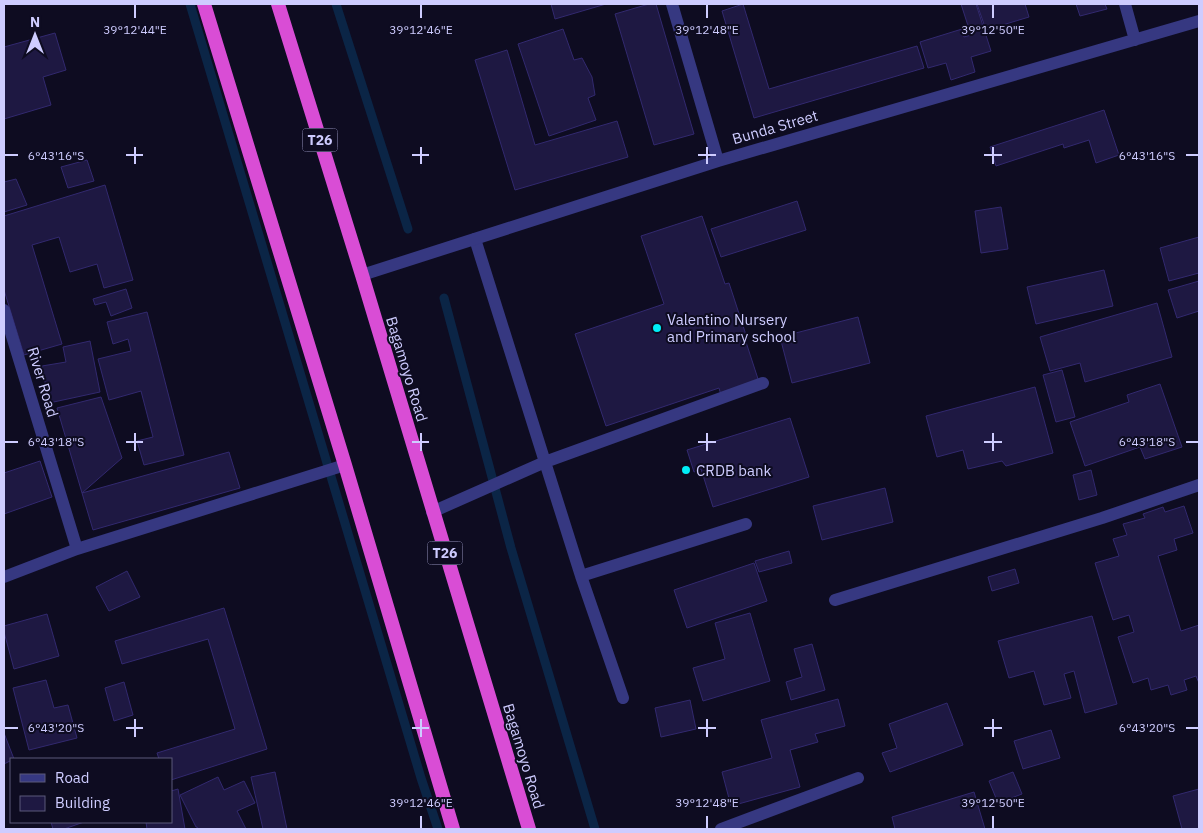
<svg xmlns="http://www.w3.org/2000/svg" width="1203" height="833" font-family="'IBM Plex Sans',sans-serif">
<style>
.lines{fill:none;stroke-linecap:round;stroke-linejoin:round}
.stream{stroke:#0b2546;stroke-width:9}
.building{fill:#1e1842;stroke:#32296f}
.service{stroke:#363881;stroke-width:12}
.minor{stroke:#363881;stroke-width:12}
.trunk{stroke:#d94dd5;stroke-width:14}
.ticks{fill:none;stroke:#ceccff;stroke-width:2}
.poi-dot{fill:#00eef7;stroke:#0e0c21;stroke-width:2}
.labels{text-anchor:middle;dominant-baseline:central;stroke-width:4;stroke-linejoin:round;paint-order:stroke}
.shield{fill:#0e0c21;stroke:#9492bc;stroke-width:1}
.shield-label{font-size:14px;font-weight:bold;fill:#ceccff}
.street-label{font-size:15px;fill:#ceccff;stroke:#0e0c21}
.poi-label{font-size:15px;fill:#ceccff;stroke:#0e0c21;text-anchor:start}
.ticks-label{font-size:12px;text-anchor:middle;fill:#ceccff;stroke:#0e0c21;stroke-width:4;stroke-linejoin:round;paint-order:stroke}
</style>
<rect width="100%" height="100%" fill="#0e0c21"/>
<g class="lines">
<path class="stream" d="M190 4 421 778 438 829
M336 4 408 229
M444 298 511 548 595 829"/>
</g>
<path class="building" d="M551 4H606L555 19Z
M649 4H656L694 134 654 145 615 14Z
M743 4 769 89 917 46 924 68 754 118 722 11Z
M961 4H976L991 51 971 57 975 72 951 80 946 63 928 68 920 42 962 29 964 37 971 35Z
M977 4H1025L1029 17 986 30Z
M1076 4H1105L1107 9 1080 16Z
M563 29 574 60 582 58 592 77 595 95 588 98 596 120 549 136 518 44Z
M55 33 66 70 43 77 51 105 4 119V47Z
M507 50 535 145 617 121 628 157 515 190 475 60Z
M1104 110 1119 155 1096 163 1089 140 1064 148 1063 144 996 166 990 147Z
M87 160 94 181 68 188 61 167Z
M16 179 27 205 4 212V182Z
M105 185 133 280 104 288 97 264 70 272 59 237 32 245 62 344 24 355 4 290V216Z
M797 201 806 230 721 257 711 229Z
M1001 207 1008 249 981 253 975 211Z
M702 216 725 284 729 283 747 338 745 339 759 382 721 395 719 388 606 426 575 334 664 304 641 236Z
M1199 237V273L1169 281 1160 248Z
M1104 270 1113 306 1036 324 1027 287Z
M1199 281V311L1177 318 1168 290Z
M126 289 132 308 111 316 106 302 95 305 93 299Z
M1157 303 1172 357 1085 382 1080 363 1050 371 1040 337Z
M147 312 184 455 144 465 137 441 153 437 141 391 109 400 98 359 131 351 128 339 113 344 107 322Z
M858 317 870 363 792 383 780 337Z
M90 341 100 392 49 403 42 366 66 362 63 347Z
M1062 370 1075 417 1056 422 1043 375Z
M1160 384 1182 447 1145 459 1140 447 1085 466 1070 422 1129 402 1127 395Z
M1035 387 1053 453 1006 466 1002 461 968 469 963 450 937 457 926 416Z
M101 397 122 458 82 493 57 408Z
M790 418 809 477 713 507 701 469 694 472 687 450Z
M229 452 240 488 93 530 82 493Z
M40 461 52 497 4 514V473Z
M1091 470 1097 495 1079 500 1073 475Z
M885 488 893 522 822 540 813 506Z
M1184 506 1193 533 1174 539 1177 550 1158 556 1181 631 1199 625V683L1196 676 1184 680 1187 690 1171 695 1168 685 1151 690 1148 678 1133 683 1118 637 1134 632 1129 615 1113 620 1095 563 1119 556 1113 539 1127 535 1123 524 1145 518 1143 514 1163 507 1165 512Z
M789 551 792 563 759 572 755 561Z
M754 563 767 601 687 628 674 590Z
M1015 569 1019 583 992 591 988 577Z
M127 571 140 597 109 611 96 587Z
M224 608 267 749 171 780V759H159L157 753 235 729 208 639 122 664 115 641Z
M750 613 770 681 703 701 693 668 725 659 715 623Z
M47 614 59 656 14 669 4 632V626Z
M1092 616 1117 704 1085 713 1074 671 1064 674 1071 698 1044 705 1034 671 1009 678 998 641Z
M812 644 825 690 791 700 786 682 802 677 794 649Z
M46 680 54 708 68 705 77 738 29 750 13 688Z
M124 682 133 715 114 721 105 688Z
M838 699 845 726 815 734 818 742 790 750 800 787 731 806 722 772 772 758 761 720Z
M690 700 696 729 661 737 655 708Z
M947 703 963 745 890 772 882 753 897 748 889 724Z
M1051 730 1060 758 1023 769 1014 741Z
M4 733 14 759 4 764Z
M275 772 287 829H263L251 777Z
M1013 772 1022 794 998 803 989 781Z
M218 777 224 790 244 781 255 803 237 811 246 829H198L197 827H196L180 795Z
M178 789 185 829H147L146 822H171V791Z
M1199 789V829H1182L1173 796Z
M974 792 985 829H895L892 817Z
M51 822H84L64 829H53Z"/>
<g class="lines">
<path class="service" d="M475 239 545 462 763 383
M432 512 545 462 581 576 623 698
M581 576 746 524"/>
<path class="minor" d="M672 4 718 161
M1125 4 1135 40
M362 275 718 161 1199 21
M4 310 77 549
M4 577 77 549 345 465
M835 600 1102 518 1199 485
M721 829 858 778"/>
<path class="trunk" d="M204 4 345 465 453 829
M278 4 362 275 529 829"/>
</g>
<path class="ticks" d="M135 5V18M421 5V18M707 5V18M993 5V18M135 147V164M421 147V164M707 147V164M993 147V164M5 155H18M126 155H143M412 155H429M698 155H716M984 155H1002M1186 155H1198M135 433V451M421 433V451M707 433V451M993 433V451M5 442H18M126 442H143M412 442H429M698 442H716M984 442H1002M1186 442H1198M135 719V737M421 719V737M707 719V737M993 719V737M5 728H18M126 728H143M412 728H429M698 728H716M984 728H1002M1186 728H1198M421 816V828M707 816V828M993 816V828"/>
<g class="poi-dot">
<circle cx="657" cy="328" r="5"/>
<circle cx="686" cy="470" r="5"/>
</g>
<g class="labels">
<g class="shield">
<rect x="302.5" y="128.5" width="35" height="23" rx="4"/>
<rect x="427.5" y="541.5" width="35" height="23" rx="4"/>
</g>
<g class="shield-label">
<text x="320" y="140">T26</text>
<text x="445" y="553">T26</text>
</g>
<g class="street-label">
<text transform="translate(775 127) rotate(-16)">Bunda Street</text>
<text transform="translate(407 369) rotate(73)">Bagamoyo Road</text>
<text transform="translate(43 382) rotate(73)">River Road</text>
<text transform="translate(524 756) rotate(73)">Bagamoyo Road</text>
</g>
<g class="poi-label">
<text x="667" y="319">Valentino Nursery<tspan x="667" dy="17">and Primary school</tspan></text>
<text x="696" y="470">CRDB bank</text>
</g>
</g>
<g class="ticks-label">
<text x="135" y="34">39°12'44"E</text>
<text x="421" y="34">39°12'46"E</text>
<text x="707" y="34">39°12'48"E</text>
<text x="993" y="34">39°12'50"E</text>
<text x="56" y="160">6°43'16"S</text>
<text x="1147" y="160">6°43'16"S</text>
<text x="56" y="446">6°43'18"S</text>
<text x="1147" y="446">6°43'18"S</text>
<text x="56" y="732">6°43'20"S</text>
<text x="1147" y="732">6°43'20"S</text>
<text x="421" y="807">39°12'46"E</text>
<text x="707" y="807">39°12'48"E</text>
<text x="993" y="807">39°12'50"E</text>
</g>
<rect width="1203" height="833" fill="none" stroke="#ceccff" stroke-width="10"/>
<rect x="10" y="758" width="162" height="65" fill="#0e0c21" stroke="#5b597a"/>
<rect x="20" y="774" width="25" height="8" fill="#363881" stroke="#5b597a"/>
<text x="55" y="783" font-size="15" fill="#ceccff">Road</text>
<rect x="20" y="796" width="25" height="15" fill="#1e1842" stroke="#5b597a"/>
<text x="55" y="808" font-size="15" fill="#ceccff">Building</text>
<g transform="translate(35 35)" stroke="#0e0c21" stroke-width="4" paint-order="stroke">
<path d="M0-4L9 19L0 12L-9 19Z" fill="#ceccff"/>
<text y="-8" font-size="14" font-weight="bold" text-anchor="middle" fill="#ceccff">N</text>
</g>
</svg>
